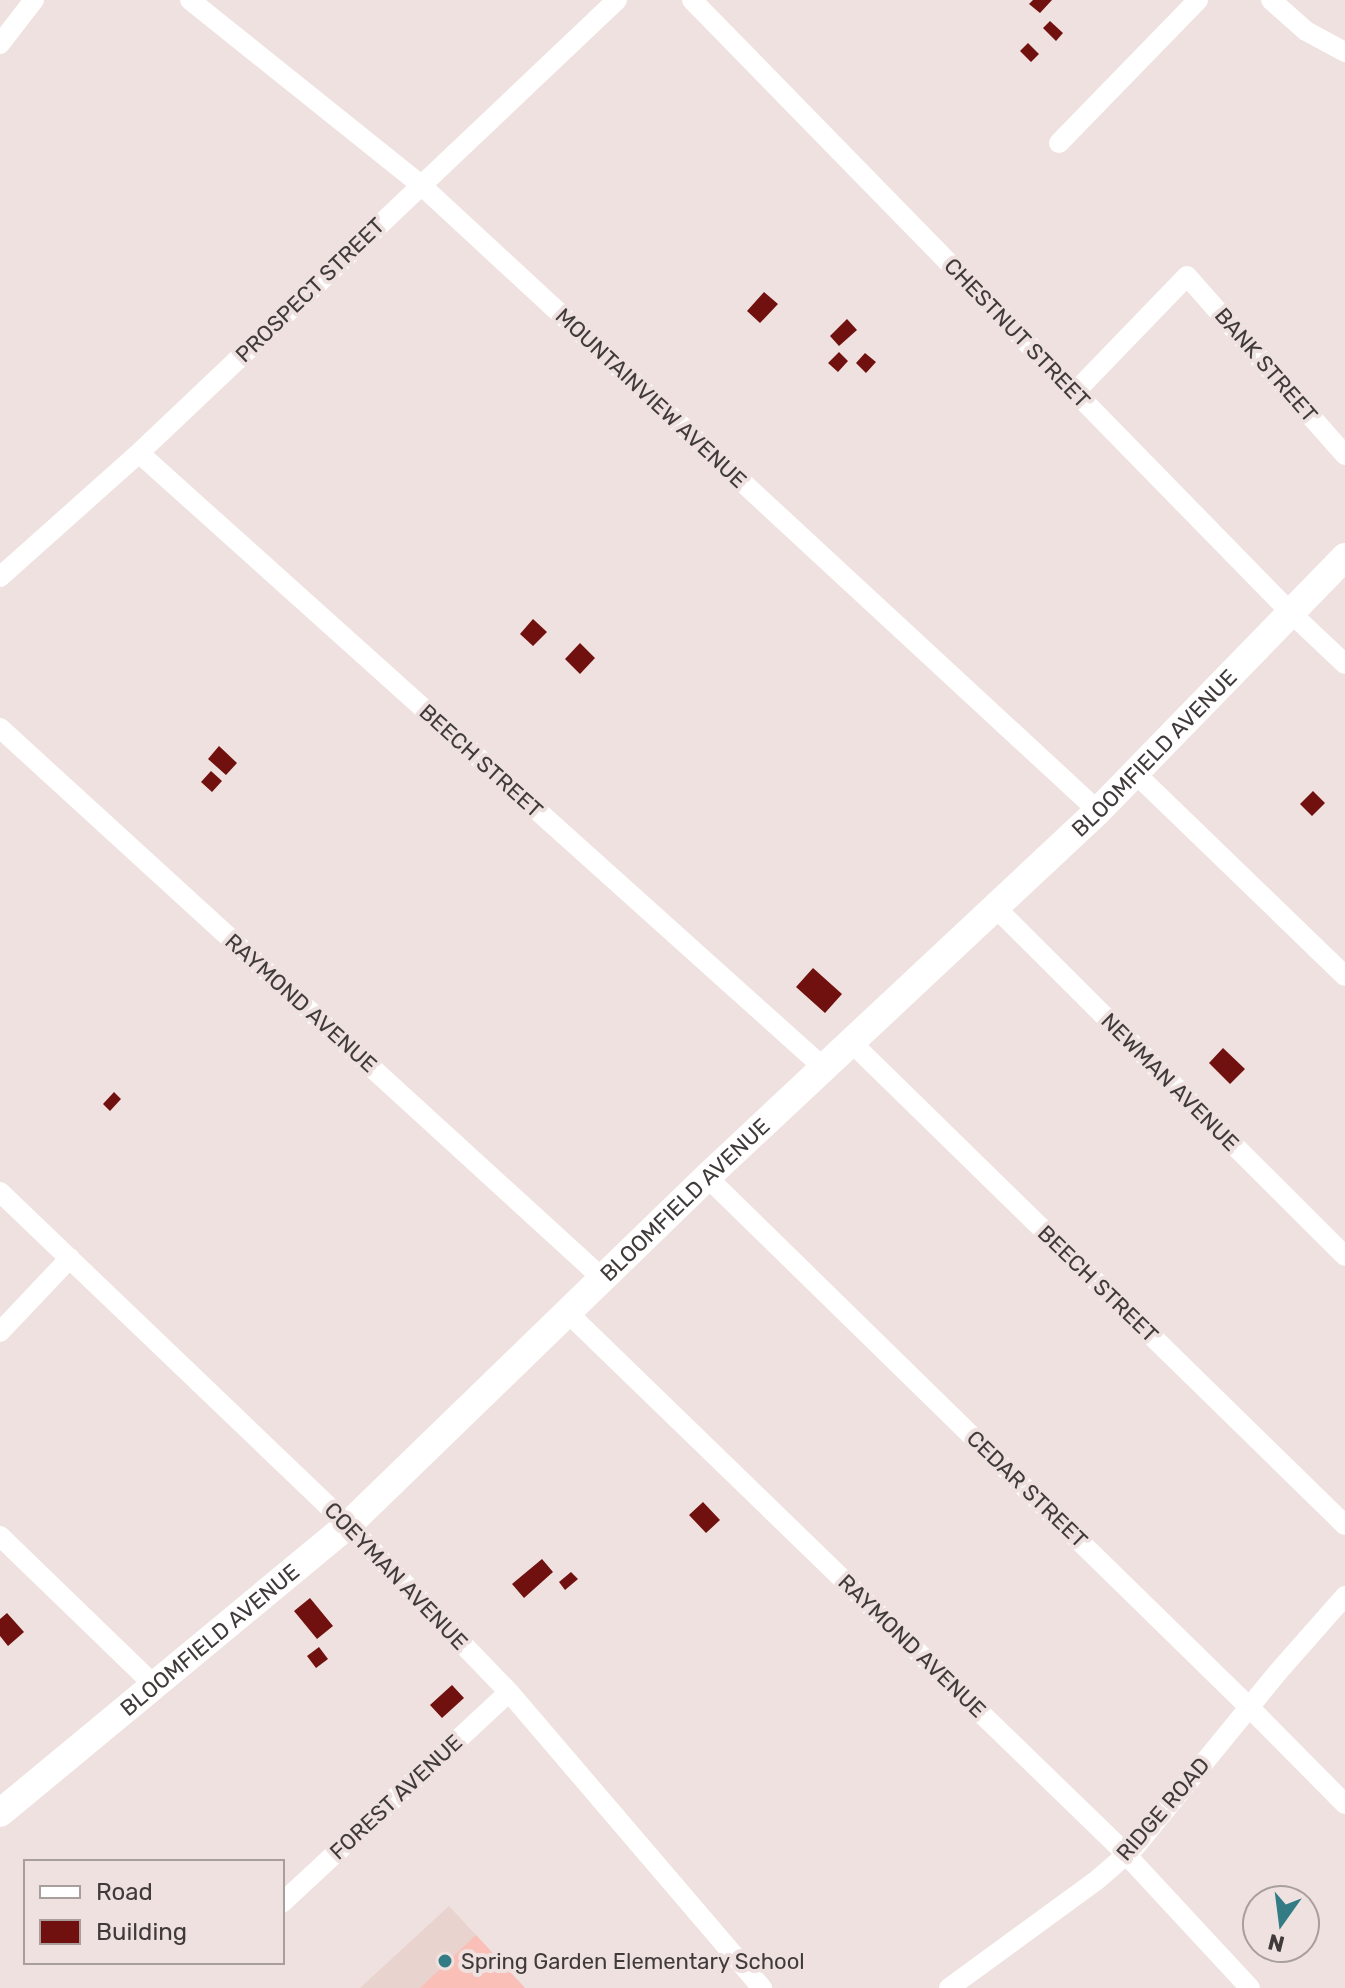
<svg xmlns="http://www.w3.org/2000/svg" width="1345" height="1988" font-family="Rubik,sans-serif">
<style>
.built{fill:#e9d3cf}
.green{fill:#fabfb7}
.building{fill:#71110f}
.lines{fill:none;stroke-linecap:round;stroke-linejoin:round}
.street{stroke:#fff;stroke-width:20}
.secondary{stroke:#fff;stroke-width:28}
.poi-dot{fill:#337b85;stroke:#eee1df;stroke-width:3}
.labels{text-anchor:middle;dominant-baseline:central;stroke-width:8;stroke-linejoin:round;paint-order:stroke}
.street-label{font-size:22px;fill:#403b3a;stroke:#eee1df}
.poi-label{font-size:22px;fill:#403b3a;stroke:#eee1df;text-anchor:start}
</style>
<rect width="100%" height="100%" fill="#eee1df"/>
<path class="built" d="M449 1906 525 1988H360Z"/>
<path class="green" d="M476 1935 525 1988H420Z"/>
<path class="building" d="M1033 0H1052L1040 13 1029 4Z
M1050 21 1063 33 1056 41 1043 28Z
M1028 43 1039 54 1031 62 1020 51Z
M764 292 778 304 760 323 747 311Z
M847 319 857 330 839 346 830 336Z
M839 352 848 361 838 372 828 363Z
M865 353 876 362 866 373 856 363Z
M533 619 547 632 533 646 520 634Z
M580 643 595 658 580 674 565 659Z
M219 746 237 763 226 775 208 759Z
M211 771 222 781 212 792 201 782Z
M1313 791 1325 803 1312 816 1300 804Z
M813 968 842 994 825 1013 796 987Z
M1223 1048 1245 1069 1230 1084 1209 1063Z
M114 1092 121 1099 110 1111 103 1104Z
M703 1502 720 1520 706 1533 689 1515Z
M542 1559 553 1572 524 1598 512 1584Z
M571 1572 578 1579 565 1590 559 1582Z
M310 1598 333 1626 317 1639 294 1611Z
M7 1613 24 1632 8 1646 0 1636V1619Z
M319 1647 328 1659 316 1668 307 1656Z
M452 1685 464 1698 442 1718 430 1705Z"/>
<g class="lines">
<path class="street" d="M190 0 421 185 1098 811
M692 0 1291 613 1345 664
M1271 0 1306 31 1345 52
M0 44 34 0
M1059 143 1198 0
M1075 392 1187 276 1345 455
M139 453 824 1068
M0 577 139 453 617 0
M0 728 602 1278
M1135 773 1345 976
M996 908 1345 1256
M851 1042 1345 1525
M707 1177 1249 1707 1345 1804
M0 1192 348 1525 509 1692 762 1988
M567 1312 1120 1848 1250 1988
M0 1332 70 1258
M0 1536 154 1685
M282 1903 509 1692
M949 1988 1097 1880 1135 1847 1278 1672 1345 1596"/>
<path class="secondary" id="s1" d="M0 1813 348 1525 707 1177 1098 811 1345 557"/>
</g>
<circle class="poi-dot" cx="445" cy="1961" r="8"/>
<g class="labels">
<g class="street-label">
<text transform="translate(310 290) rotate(-44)">PROSPECT STREET</text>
<text transform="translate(1017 333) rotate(46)">CHESTNUT STREET</text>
<text transform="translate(1266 365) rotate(49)">BANK STREET</text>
<text transform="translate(651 398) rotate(43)">MOUNTAINVIEW AVENUE</text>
<text stroke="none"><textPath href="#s1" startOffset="1568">BLOOMFIELD AVENUE</textPath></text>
<text transform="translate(481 761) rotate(42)">BEECH STREET</text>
<text transform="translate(301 1003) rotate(42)">RAYMOND AVENUE</text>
<text transform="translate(1170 1082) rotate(45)">NEWMAN AVENUE</text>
<text stroke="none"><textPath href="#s1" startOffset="920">BLOOMFIELD AVENUE</textPath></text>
<text transform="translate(1098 1284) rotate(44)">BEECH STREET</text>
<text transform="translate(1027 1489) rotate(44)">CEDAR STREET</text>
<text transform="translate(396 1576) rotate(46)">COEYMAN AVENUE</text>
<text stroke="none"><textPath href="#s1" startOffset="272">BLOOMFIELD AVENUE</textPath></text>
<text transform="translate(912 1646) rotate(44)">RAYMOND AVENUE</text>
<text transform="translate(396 1797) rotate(-43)">FOREST AVENUE</text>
<text transform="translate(1163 1809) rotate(-49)">RIDGE ROAD</text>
</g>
<g class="poi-label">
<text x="461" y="1961">Spring Garden Elementary School</text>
</g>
</g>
<rect x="24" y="1860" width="260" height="104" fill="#eee1df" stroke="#a89f9d" stroke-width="2"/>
<rect x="40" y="1886" width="40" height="12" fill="#ffffff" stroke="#a89f9d" stroke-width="2"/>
<text x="96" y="1900" font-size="24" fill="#403b3a">Road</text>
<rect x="40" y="1920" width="40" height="24" fill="#71110f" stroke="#a89f9d" stroke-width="2"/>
<text x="96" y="1940" font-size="24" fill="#403b3a">Building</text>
<g transform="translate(1281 1924) rotate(194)"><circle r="38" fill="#eee1df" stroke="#a89f9d" stroke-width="2"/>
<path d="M0-6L14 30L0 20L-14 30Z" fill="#337b85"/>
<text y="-12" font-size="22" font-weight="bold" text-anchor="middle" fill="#403b3a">N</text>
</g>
</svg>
